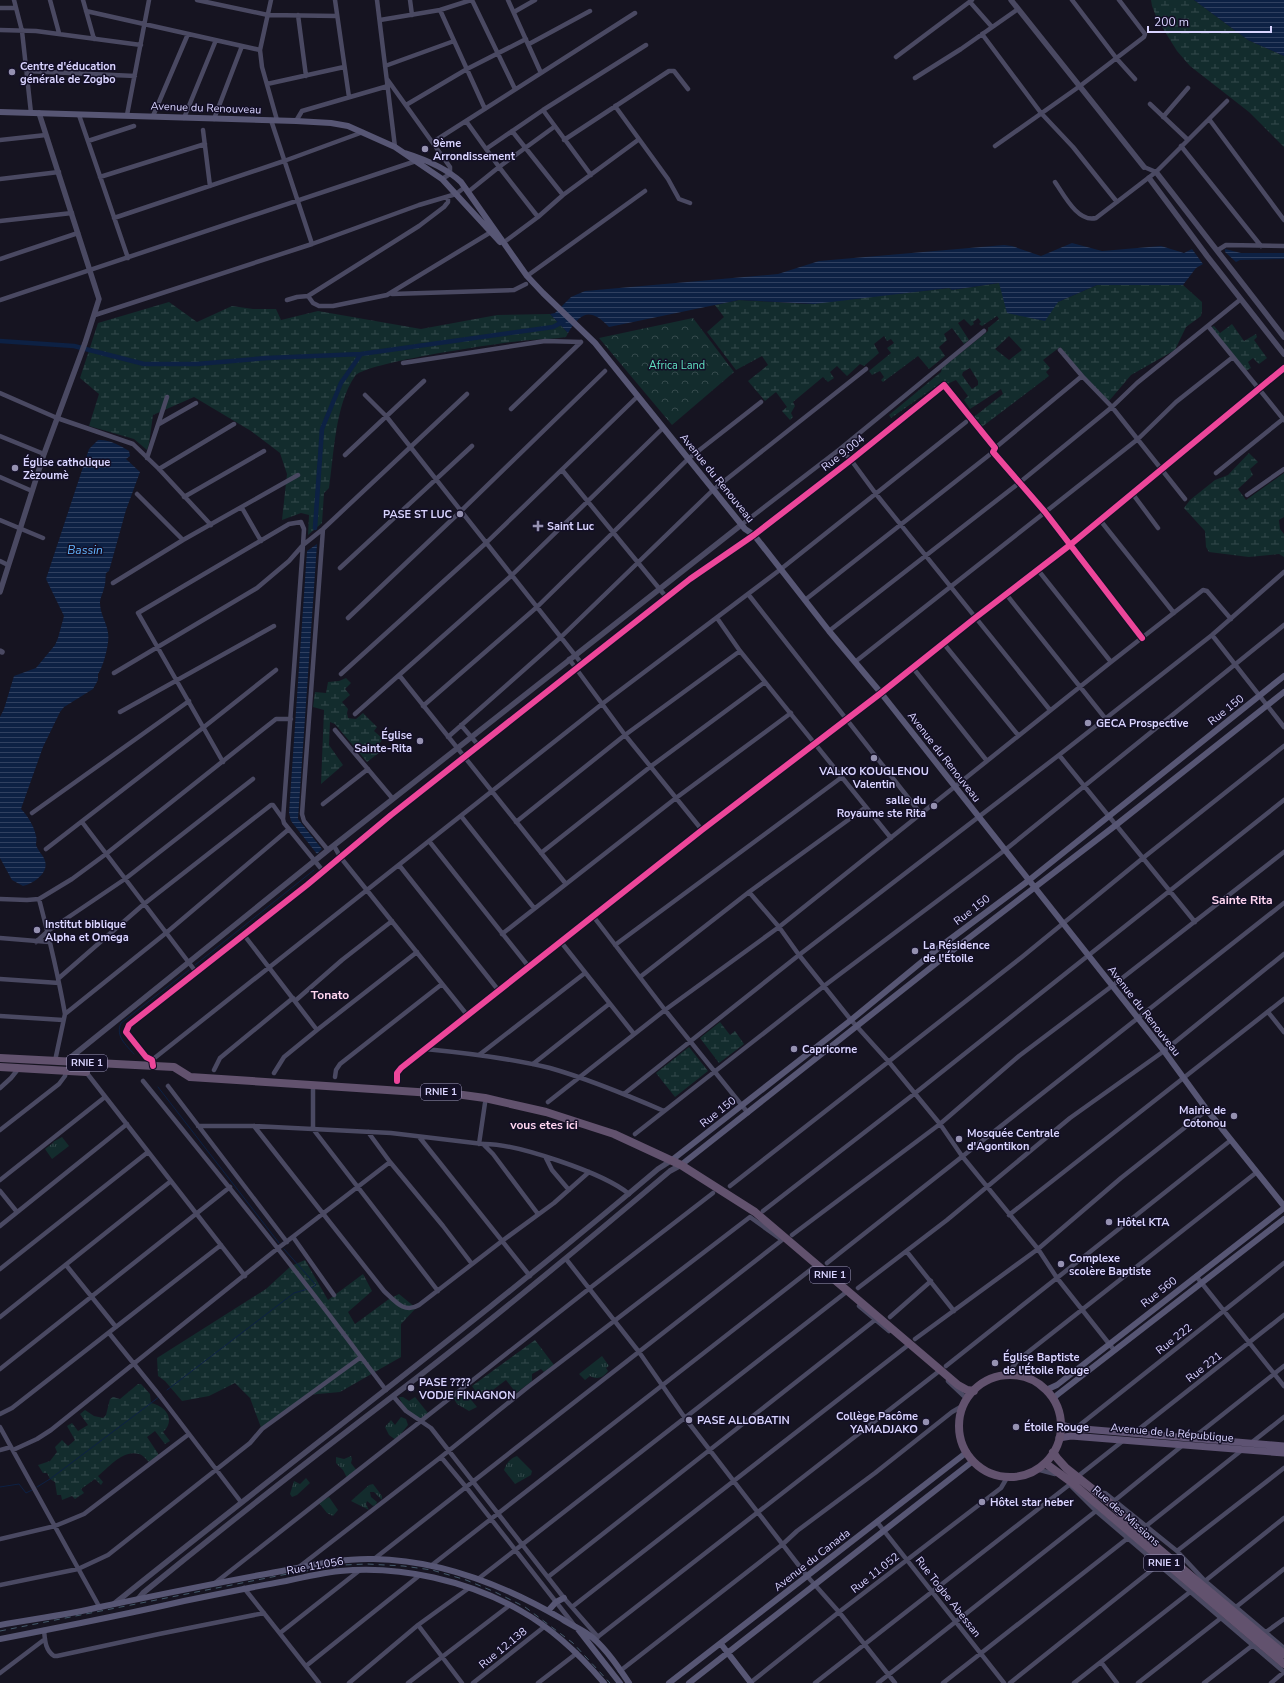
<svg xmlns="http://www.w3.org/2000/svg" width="1284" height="1683" font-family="'Nunito Sans',sans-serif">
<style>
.grass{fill:url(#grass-tufts)}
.forest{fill:url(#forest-crowns)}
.wetland{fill:url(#wetland-marsh);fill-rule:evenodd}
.water{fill:url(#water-rules)}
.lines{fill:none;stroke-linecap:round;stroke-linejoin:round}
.stream{stroke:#0d2144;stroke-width:1}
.canal{stroke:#0d2144;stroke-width:4.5}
.minor{stroke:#4a4962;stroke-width:4.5}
.tertiary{stroke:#4a4962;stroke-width:5.5}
.secondary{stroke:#575674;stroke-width:6}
.primary{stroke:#5e5373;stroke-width:7}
.trunk{stroke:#62526e;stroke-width:8}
.rail{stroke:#43596b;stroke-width:1;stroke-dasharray:6 5;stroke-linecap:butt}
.cycleway-casing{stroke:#130f26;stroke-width:8}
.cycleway{stroke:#ed469a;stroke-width:6}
.poi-dot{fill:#9591b1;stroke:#130f26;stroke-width:1.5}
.labels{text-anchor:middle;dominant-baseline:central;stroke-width:3;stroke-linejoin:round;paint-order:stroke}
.shield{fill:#130f26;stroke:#9e99be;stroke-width:1}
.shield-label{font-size:10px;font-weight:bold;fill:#d9d4ff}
.poi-label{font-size:11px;font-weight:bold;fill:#d9d4ff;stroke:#130f26;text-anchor:start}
.street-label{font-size:11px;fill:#d9d4ff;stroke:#130f26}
.park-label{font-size:11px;fill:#5fe0c0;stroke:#130f26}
.water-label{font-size:12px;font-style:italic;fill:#62b6ff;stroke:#130f26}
.neighbourhood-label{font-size:12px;font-weight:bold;fill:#ffd6f0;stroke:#130f26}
</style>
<defs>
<pattern id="grass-tufts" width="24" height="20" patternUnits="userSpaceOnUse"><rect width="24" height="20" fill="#132c2d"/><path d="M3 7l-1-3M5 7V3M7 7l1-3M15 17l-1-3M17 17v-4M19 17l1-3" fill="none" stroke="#354a4c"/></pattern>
<pattern id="forest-crowns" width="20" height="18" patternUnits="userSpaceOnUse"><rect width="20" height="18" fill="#132c2d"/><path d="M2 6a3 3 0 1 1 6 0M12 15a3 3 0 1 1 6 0" fill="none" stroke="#354a4c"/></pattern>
<pattern id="wetland-marsh" width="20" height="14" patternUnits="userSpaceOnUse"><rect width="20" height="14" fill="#132c2d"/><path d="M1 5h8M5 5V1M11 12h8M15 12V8" fill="none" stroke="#354a4c"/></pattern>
<pattern id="water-rules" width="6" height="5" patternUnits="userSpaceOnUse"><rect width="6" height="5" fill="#0d2144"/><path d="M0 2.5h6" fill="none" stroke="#304060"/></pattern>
</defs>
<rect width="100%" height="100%" fill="#161421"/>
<path class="grass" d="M62 1137 69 1146 52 1159 45 1149 53 1143 55 1146 53 1142Z
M602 1356 609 1366 606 1368 608 1371C603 1378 597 1380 590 1376L585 1380 579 1374Z
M459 1390H463L477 1407 469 1411 457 1404 454 1399Z
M399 1397H403L409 1401 415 1397 428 1413 426 1418C413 1421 404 1408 399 1397Z
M401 1417 406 1419 408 1425 396 1440 389 1435 385 1427 391 1420 395 1425Z
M351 1456 352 1459 351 1463 357 1471 347 1478 343 1470 336 1463V1457L344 1459Z
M517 1456 532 1471 531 1475 515 1484 504 1470C507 1463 509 1459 517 1456Z
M306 1478 310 1483 297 1495 292 1497 290 1494 294 1481 300 1484Z
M373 1484 382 1496V1500L374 1492H370L371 1497 377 1502 376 1505 373 1506 367 1501 366 1504 369 1510 351 1501 369 1485Z
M329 1497 338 1510 333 1516 327 1513 319 1503Z"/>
<path class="forest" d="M693 318 734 372 672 425 599 338Z"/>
<path class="wetland" d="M1151 0H1194L1248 40 1284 56V147L1249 112 1190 66 1177 51 1157 19 1152 6Z
M999 283 1058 302 1097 285H1183L1202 302V311L1201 316 1186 327 1175 350 1131 375 1109 401 1083 375 1060 347 1043 360 1050 368 1046 372 1049 376 979 429 970 420 1003 394 1001 389 970 409 964 400 968 396 956 380 945 385 942 382 891 418 889 415 941 372 942 368 988 331V328L999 319 997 316 982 326 979 324 981 322 978 318 973 322 974 324 971 326 964 319 958 323 969 340 964 344 952 328 944 334 947 340 939 347 945 356 929 369 918 356 883 382 881 380 884 377 880 371 872 375 869 371 891 353 887 348 894 343 891 339 887 341 884 336 874 344 879 353 864 366 860 364 847 376 837 366 830 372 834 378 828 382 823 377 793 402 795 406 791 413 793 417 790 420 782 411 787 407 776 392 765 401 748 381 768 365 762 356 736 370 707 332 724 317 715 305 739 300 806 304 949 288 952 290ZM1009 336 1022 350 1009 360 995 349ZM970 368 978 381V385L972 389 962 375 963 372Z
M169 302 197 322 232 306 253 309H276L281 320 318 311 421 329 497 315 550 314 568 333 566 337C554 339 542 339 530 340 505 342 366 362 355 376 335 405 334 454 329 488L324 493 322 523 308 535 309 515 301 513 282 520 287 474 280 453 251 431 194 397 153 415 149 444 147 450 134 439 89 426 99 394 80 378 98 323Z
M1232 324 1244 341 1256 334 1257 337 1254 340 1267 358 1259 364 1253 358 1248 362 1251 368 1246 371 1211 327 1214 326 1220 333Z
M1249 453 1258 462 1250 469 1253 475 1238 489 1246 500 1284 473V517L1279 520 1280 529 1284 534V557L1279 554 1249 557 1209 552 1206 547 1205 531 1184 508 1190 500 1215 480 1228 475Z
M346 678 351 683 345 689 350 695 342 702 348 709 347 713 348 718 356 719 363 713 377 727 374 731 383 739 379 744 384 749 367 762 335 724 330 722 329 745 343 765 321 784 324 710 313 707 315 692 326 693 328 682 339 681Z
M720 1022 730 1035 735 1031 744 1044 719 1063 700 1038Z
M689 1047 708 1071 675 1097 656 1073Z
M305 1260 328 1300 363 1274 372 1291 348 1312 355 1324 389 1299 399 1294 416 1308 401 1324V1357L340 1392 307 1395 262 1430 250 1398 235 1383 209 1396 182 1401 165 1381 158 1376 157 1358 266 1289 291 1266Z
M535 1340 554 1365 544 1372 541 1369 532 1374V1381L516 1393 506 1380 481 1399 472 1386Z
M138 1384H141L150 1394 151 1403C166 1406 176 1420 163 1432L170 1441 165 1444 155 1431 147 1437 159 1455 149 1462C146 1459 143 1455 139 1454 123 1449 109 1467 98 1476L103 1482 101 1485 95 1479 81 1489 84 1493 75 1499 72 1496 62 1500 61 1495H57L55 1482 50 1479 47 1473H43L38 1465 50 1461 57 1452 55 1447 62 1440 68 1446 75 1440 67 1426 72 1423 78 1431 88 1425 80 1414 85 1410 94 1416 103 1418 106 1415 110 1399 113 1397 120 1399Z"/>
<path class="water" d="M1194 0H1284V56L1248 40Z
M1072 243 1102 251 1161 246 1184 253 1192 249 1203 264 1196 268 1183 285H1097L1058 302 1045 321 1007 313 999 283 952 290 949 288 814 304 739 300 609 327C591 308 581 311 568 333L550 314 555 313 571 297 585 291 778 274 819 261 1004 245 1012 246 1041 256Z
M1225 249 1241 253H1284V259L1240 260 1236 262 1225 252Z
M98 440C108 439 120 445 129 451L130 456 126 459 140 472 126 510 109 571 106 573C105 578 106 584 104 588 103 594 100 597 100 603 100 614 107 623 108 633 110 642 103 668 98 674V680L93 689 64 707 60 712 43 747 22 806 21 809C28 816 34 826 36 836 37 839 36 842 36 845 38 851 44 856 45 861 49 873 33 884 23 886L12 880 0 858V717L4 709 14 676 36 668 55 645 58 638 64 616 46 579 89 449Z
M317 544 298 819 322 849 317 854 291 821 289 813 307 551Z"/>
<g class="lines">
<path class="stream" d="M195 965 314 870
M134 1054C126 1045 115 1036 121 1023L189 970
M158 1087 279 1243
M284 1249 316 1285 311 1288
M167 1390 294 1293 308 1289
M0 1487 19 1484 26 1493 32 1490
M37 1487 50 1479 159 1397"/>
<path class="canal" d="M0 341 74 346 144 364H197L267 358 361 354 553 327 564 321
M315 528 322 429 341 383 361 354"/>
<path class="minor" d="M14 0 22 31 31 113
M50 0 59 33
M83 0 94 39
M197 0 268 15 337 16
M271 0 260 50 262 67 277 120
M335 0 349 97
M377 0 395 147
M410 0 412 15
M472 0 515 89
M508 0 541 73
M1072 0 1117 59 1135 79
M970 2 992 27
M0 8H16
M440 10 485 109
M86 11 260 50
M514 12 535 0
M298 15 306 76
M380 20 440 10 471 0
M0 30 36 31 141 45
M982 34 1041 113 1073 147 1117 202
M529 44 590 11
M896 57 972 0
M385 66 454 41
M26 71 135 76
M915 78 961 49 1018 9
M387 79 450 167V174L442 179
M267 84 344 67
M1150 104 1188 140
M406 105 467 69 526 39
M615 106 668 179 679 199 690 203
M543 110 591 175
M79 115 128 258
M127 115 149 0
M153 116 188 34
M1163 117 1188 88
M184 118 216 40
M214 119 242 46
M1209 119 1284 220
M271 120 312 244
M296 121 302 111 388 86
M466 121 499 167 538 217
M203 130 210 186
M512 131 563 195
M0 140 46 135
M564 140 669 71H674L688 89
M88 141 134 126
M433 142 635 13
M995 146 1080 86 1144 37 1145 34 1119 0
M1181 146 1261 246
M486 149 543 110 646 45
M1144 167 1156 172
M100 177 205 144
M0 179 59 172
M1055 182C1064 195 1078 223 1096 218L1156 172 1227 101
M468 192 499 167 554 127
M114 218 284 161 363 132
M0 221 72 213
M507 240 538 217 563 195 638 140
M1218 250 1226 245 1284 246
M0 259 78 233
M527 276 645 191
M392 294 514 290 526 284
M308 296 313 303 319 306H333L387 295 491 232
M0 300 416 161
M287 300 297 297 308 296 419 226 444 207 448 202V197
M95 315 312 244 419 205 456 194 465 187
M1208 326 1284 420
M1060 350 1082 376 1112 407 1185 499
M403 363 545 341 581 342
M0 393 57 418 133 444 159 469 211 525
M365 395 386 416 582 664
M511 409 581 342
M159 424 196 403
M0 436 44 454
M995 448 1082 376
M840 449 851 460 876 494 1050 710
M345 455 424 381
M147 458 167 397
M159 469 234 424
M562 470 667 598
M1216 473 1283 419
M0 477 32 491
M1132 493 1158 528
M137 494 183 540
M1247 495 1284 469
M184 497 264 451
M242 508 261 541
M0 520 43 538
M1100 520 1174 613
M741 525 840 449 984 331
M323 529 302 814 304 821 328 850
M754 535 851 460 944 385 995 448 993 452 1045 512 1142 638
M0 561 8 565
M340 568 472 446
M1038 570 1111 662
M113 583 183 540 298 475
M748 594 921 814
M1006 594 1105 718
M805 600 993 452
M348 618 461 511 605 371
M717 618 740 651 891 838
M829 631 1019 483 1112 407 1137 383 1241 299
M1212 635 1284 727
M944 644 1018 735
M569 659 625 735 702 830
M855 662 1138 439 1176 402 1233 357
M913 668 987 761
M114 673 257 588 289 561 303 545 323 529 467 394
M341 674 486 543 638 396
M399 675 566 884
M423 706 537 607 688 459 761 402
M120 712 274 626
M355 714 511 576 663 428
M461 725 479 746
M335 730 393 799
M448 737 561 637 713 490 866 369
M1059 755 1195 922
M223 762 138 613 289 524 301 522 304 529 303 545 283 819 284 823 323 871
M323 804 368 769
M32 813 189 701
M461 816 534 908
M82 822 196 972
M516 822 625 735 740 651
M429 841 529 967
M334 846 341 858 468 1016
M46 849 204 727 276 670
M541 853 650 767 765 682
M399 865 499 991
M749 892 779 927 799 955 851 1020 889 1062 940 1124 962 1156 1038 1249 1057 1278 1114 1350
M0 899 27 900 39 899 72 879 106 854 276 719H291
M39 899C49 937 58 975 65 1014
M593 916 665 1010 748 1113
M502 934 676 798 791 713
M244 935 317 1030
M0 938 49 942
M36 942 48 931 125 879 253 779
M561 942 634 1034
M615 945 842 777
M640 977 749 892 866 807
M59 978 144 904 271 805H273L283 819
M0 979 59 983
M295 1001 342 960 392 921
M1268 1012 1284 1032
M0 1016 63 1020
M425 1049C467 1053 509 1058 550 1068 589 1079 627 1095 664 1111
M479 1055 585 973
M152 1060 602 704 781 569 966 422
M55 1061 65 1014 166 933 289 829
M533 1064 609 1004
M214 1070 220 1058 293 998
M86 1072 245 1276
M274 1073 284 1057 317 1030 417 952
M335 1077 336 1070 340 1064 442 984
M143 1081C217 1172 291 1263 361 1357
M397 1081V1073L401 1068 702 830 881 693 975 618 1070 545 1284 368
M168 1086 287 1242
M0 1088 11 1078 19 1068
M313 1089V1129L438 1291
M624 1094 799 955 1059 755 1212 635 1284 572
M548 1102 665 1010 779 927 1111 662 1203 590 1207 591 1231 619
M198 1126H254L391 1133 483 1144C515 1143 604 1173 629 1194
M254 1126 384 1291C395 1301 404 1314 419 1305L502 1241 554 1203 589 1172
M0 1130 59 1084 65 1076 66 1071
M368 1132 390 1162 443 1226 472 1264
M635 1134 824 986 1005 850 1284 625
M420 1138 530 1276
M479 1144 485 1103
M483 1144 493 1154 538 1214
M546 1158 552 1170 569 1190
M0 1180 105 1097
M730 1186 1022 957 1143 858 1284 746
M0 1191 17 1212
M763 1211 914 1094 1284 800
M1009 1215 1284 999
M0 1226 127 1124
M792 1235 940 1124 1019 1056 1112 986 1284 852
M293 1237 334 1295
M907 1252 954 1311
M566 1259 639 1352 685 1418 807 1576 839 1612 895 1683
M827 1263 1284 903
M66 1265 116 1327
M0 1269 148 1152
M1196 1276 1284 1386
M858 1288 947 1220 1070 1118 1164 1051 1284 954
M859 1306 889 1331
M0 1317 171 1181
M890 1317 931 1281
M109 1333 160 1396 241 1502
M915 1339 1038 1249 1121 1178 1207 1110
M946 1366 1231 1140
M0 1369 230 1187
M1009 1376 1011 1369 1018 1360 1257 1172
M948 1381 967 1399
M393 1396 406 1411 431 1428 564 1598 598 1637
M0 1414 12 1408 221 1245
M0 1427 100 1608
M1076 1428 1284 1263
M1134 1433 1284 1315
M1193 1438 1284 1366
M1251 1443 1284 1417
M0 1450 11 1447
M13 1450 37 1439 51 1430 277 1249 390 1162
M441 1457 466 1487 574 1625
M1036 1469 1055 1474
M1077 1477 1124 1440
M1072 1487 1096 1511 1284 1672
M1098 1493H1105L1177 1551 1205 1581 1284 1648
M1114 1501 1183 1445
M877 1522 1004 1683
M1146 1526 1242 1450
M0 1539 55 1526 84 1514 189 1434
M1177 1551 1284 1468
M374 1559 782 1240
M432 1565 814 1267
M299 1567 441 1457 528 1387 750 1217 782 1240
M548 1577 875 1320
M478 1579 845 1293
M1205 1581 1284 1518
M215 1583 590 1288 713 1193
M0 1585 78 1569 108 1555 250 1443 262 1429 361 1357 386 1390
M244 1588 319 1683
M572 1607 907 1346
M1236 1607 1284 1569
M418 1625 462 1683
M44 1630C45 1640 45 1650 54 1656H57L159 1634 264 1613
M1266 1632 1284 1619
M280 1633 360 1570
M595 1639 938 1372
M1101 1662 1117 1683
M306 1666 420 1575
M620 1671 783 1544 797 1531 875 1473 952 1412 964 1405
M0 1673 45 1639
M349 1683 418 1625 469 1588
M408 1683 510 1605
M473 1683 544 1627
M538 1683 577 1653
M750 1683 839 1612 1001 1488 1008 1476
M815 1683 1069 1485
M878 1683 1096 1511
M943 1683 1128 1538
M1010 1683 1158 1565
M1074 1683 1190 1592
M1138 1683 1221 1618
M1204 1683 1253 1645
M1271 1683 1284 1672"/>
<path class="tertiary" d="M1011 0 1144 167
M1156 172 1284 337
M1149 178 1207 256 1284 354
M0 592 44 454 85 343 99 299 39 113
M0 651 2 652
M65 1062 328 850 741 525
M153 1066 152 1060 146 1057 126 1032 129 1025 307 885 391 815 582 664 690 579 754 535
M138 1599 143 1593C225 1526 309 1460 393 1396 488 1324 579 1248 670 1171L681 1165
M114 1604C295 1458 481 1319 658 1169L672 1160"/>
<path class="secondary" d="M0 112 296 121 331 123 348 126 395 147 442 179 500 242
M405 153C424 159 446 168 461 182L527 276 543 293 595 343 745 529 754 535 829 631 881 693 1164 1051 1207 1110 1284 1206
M672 1160 851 1020 941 946 1028 881 1284 676
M681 1165 948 954 1116 825 1284 692
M1046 1390 1057 1385 1284 1208
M1053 1399 1057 1395 1284 1219
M548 1611 556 1602 564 1598
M0 1625C33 1619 67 1615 100 1607 153 1596 206 1585 260 1575 297 1569 335 1558 373 1559 441 1560 504 1585 562 1619 572 1626 584 1630 593 1638 607 1650 619 1668 629 1683
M577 1628 620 1683
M0 1639C62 1627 123 1615 184 1601 218 1594 252 1587 286 1581 304 1577 322 1573 340 1571 400 1565 469 1581 521 1611 553 1629 581 1656 604 1683
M721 1644 751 1683
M669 1683 967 1452
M689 1683 973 1461"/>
<path class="primary" d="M1061 1425 1072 1428 1284 1446
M1059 1438 1071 1436 1284 1453"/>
<path class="trunk" d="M0 1058 174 1067 190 1077 463 1095 485 1098 546 1112 614 1134 681 1165 755 1212 958 1385 967 1390 974 1391
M0 1067 86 1072
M959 1426a51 51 0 1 1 102 0a51 51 0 1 1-102 0Z
M1053 1452 1057 1458 1066 1468 1110 1503 1139 1532 1284 1654
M1045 1463 1071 1482 1284 1664"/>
<path class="rail" d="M0 1631 282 1575 343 1565 367 1564 403 1566 432 1570 466 1580 495 1592 525 1607 573 1643 610 1683"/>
<g class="cycleway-casing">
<path id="cycleway" d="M153 1066 152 1060 146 1057 126 1032 129 1025 307 885 391 815 582 664 690 579 754 535 851 460 944 385 995 448 993 452 1045 512 1142 638
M397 1081V1073L401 1068 702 830 881 693 975 618 1070 545 1284 368"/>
</g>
<use href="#cycleway" class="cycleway"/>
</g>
<g class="poi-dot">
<circle cx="12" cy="72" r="4"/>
<circle cx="425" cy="149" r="4"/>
<circle cx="15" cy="468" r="4"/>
<circle cx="460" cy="514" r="4"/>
<path d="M536 520h4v4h4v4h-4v4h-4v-4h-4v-4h4z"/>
<circle cx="1088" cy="723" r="4"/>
<circle cx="420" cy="741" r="4"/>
<circle cx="874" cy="758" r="4"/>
<circle cx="934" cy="806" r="4"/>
<circle cx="37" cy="930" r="4"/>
<circle cx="915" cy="951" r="4"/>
<circle cx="794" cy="1049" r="4"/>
<circle cx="1234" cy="1116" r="4"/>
<circle cx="959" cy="1139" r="4"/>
<circle cx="1109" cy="1222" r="4"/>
<circle cx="1061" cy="1264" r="4"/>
<circle cx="995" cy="1363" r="4"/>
<circle cx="411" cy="1388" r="4"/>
<circle cx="689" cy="1420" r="4"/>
<circle cx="926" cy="1422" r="4"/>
<circle cx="1016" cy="1427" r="4"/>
<circle cx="982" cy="1502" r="4"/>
</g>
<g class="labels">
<g class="shield">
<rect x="67" y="1055" width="40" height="16" rx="3"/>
<rect x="421" y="1084" width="40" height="16" rx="3"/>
<rect x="810" y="1267" width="40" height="16" rx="3"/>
<rect x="1144" y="1555" width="40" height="16" rx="3"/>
</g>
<g class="shield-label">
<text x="87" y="1063">RNIE 1</text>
<text x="441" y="1092">RNIE 1</text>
<text x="830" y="1275">RNIE 1</text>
<text x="1164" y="1563">RNIE 1</text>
</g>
<g class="poi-label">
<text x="20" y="66">Centre d'éducation<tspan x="20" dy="13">générale de Zogbo</tspan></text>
<text x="433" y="143">9ème<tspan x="433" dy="13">Arrondissement</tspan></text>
<text x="23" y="462">Église catholique<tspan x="23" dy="13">Zèzoumè</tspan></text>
<text x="452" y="514" text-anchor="end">PASE ST LUC</text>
<text x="547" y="526">Saint Luc</text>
<text x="1096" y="723">GECA Prospective</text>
<text x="412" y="735" text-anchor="end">Église<tspan x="412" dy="13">Sainte-Rita</tspan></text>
<text x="874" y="771" text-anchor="middle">VALKO KOUGLENOU<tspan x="874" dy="13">Valentin</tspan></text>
<text x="926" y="800" text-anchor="end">salle du<tspan x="926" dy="13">Royaume ste Rita</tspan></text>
<text x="45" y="924">Institut biblique<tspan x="45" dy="13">Alpha et Omega</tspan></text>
<text x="923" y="945">La Résidence<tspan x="923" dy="13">de l'Étoile</tspan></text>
<text x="802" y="1049">Capricorne</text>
<text x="1226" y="1110" text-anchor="end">Mairie de<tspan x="1226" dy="13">Cotonou</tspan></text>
<text x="967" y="1133">Mosquée Centrale<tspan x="967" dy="13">d'Agontikon</tspan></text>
<text x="1117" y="1222">Hôtel KTA</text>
<text x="1069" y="1258">Complexe<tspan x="1069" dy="13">scolère Baptiste</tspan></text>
<text x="1003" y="1357">Église Baptiste<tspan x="1003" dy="13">de l'Étoile Rouge</tspan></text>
<text x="419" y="1382">PASE ????<tspan x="419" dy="13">VODJE FINAGNON</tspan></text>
<text x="918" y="1416" text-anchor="end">Collège Pacôme<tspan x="918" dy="13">YAMADJAKO</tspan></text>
<text x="697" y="1420">PASE ALLOBATIN</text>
<text x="1024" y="1427">Étoile Rouge</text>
<text x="990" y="1502">Hôtel star heber</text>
</g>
<g class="street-label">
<text transform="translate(206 108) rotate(2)">Avenue du Renouveau</text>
<text transform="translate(843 453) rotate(-38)">Rue 9.004</text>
<text transform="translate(717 478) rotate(51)">Avenue du Renouveau</text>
<text transform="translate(1226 710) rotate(-38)">Rue 150</text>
<text transform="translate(944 757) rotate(52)">Avenue du Renouveau</text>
<text transform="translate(972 910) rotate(-37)">Rue 150</text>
<text transform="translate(1144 1011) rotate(52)">Avenue du Renouveau</text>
<text transform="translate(718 1112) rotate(-38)">Rue 150</text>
<text transform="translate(1159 1292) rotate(-38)">Rue 560</text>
<text transform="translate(1174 1339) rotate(-38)">Rue 222</text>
<text transform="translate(1204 1367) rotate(-38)">Rue 221</text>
<text transform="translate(1172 1433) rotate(5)">Avenue de la République</text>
<text transform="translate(1126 1516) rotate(41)">Rue des Missions</text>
<text transform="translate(812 1560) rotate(-38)">Avenue du Canada</text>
<text transform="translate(315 1566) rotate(-10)">Rue 11.056</text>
<text transform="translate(875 1573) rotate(-38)">Rue 11.052</text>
<text transform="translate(948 1597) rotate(52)">Rue Togbe Abessan</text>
<text transform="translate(503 1648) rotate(-39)">Rue 12.138</text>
</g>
<g class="park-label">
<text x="677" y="365">Africa Land</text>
</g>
<g class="water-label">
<text x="85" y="550">Bassin</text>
</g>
<g class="neighbourhood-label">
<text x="1242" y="900">Sainte Rita</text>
<text x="330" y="995">Tonato</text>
<text x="544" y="1125">vous etes ici</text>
</g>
</g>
<path d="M1148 26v6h123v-6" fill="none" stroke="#d9d4ff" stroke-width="2"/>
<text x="1154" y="26" font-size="12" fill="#d9d4ff" stroke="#130f26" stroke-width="3" paint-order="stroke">200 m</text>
</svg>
